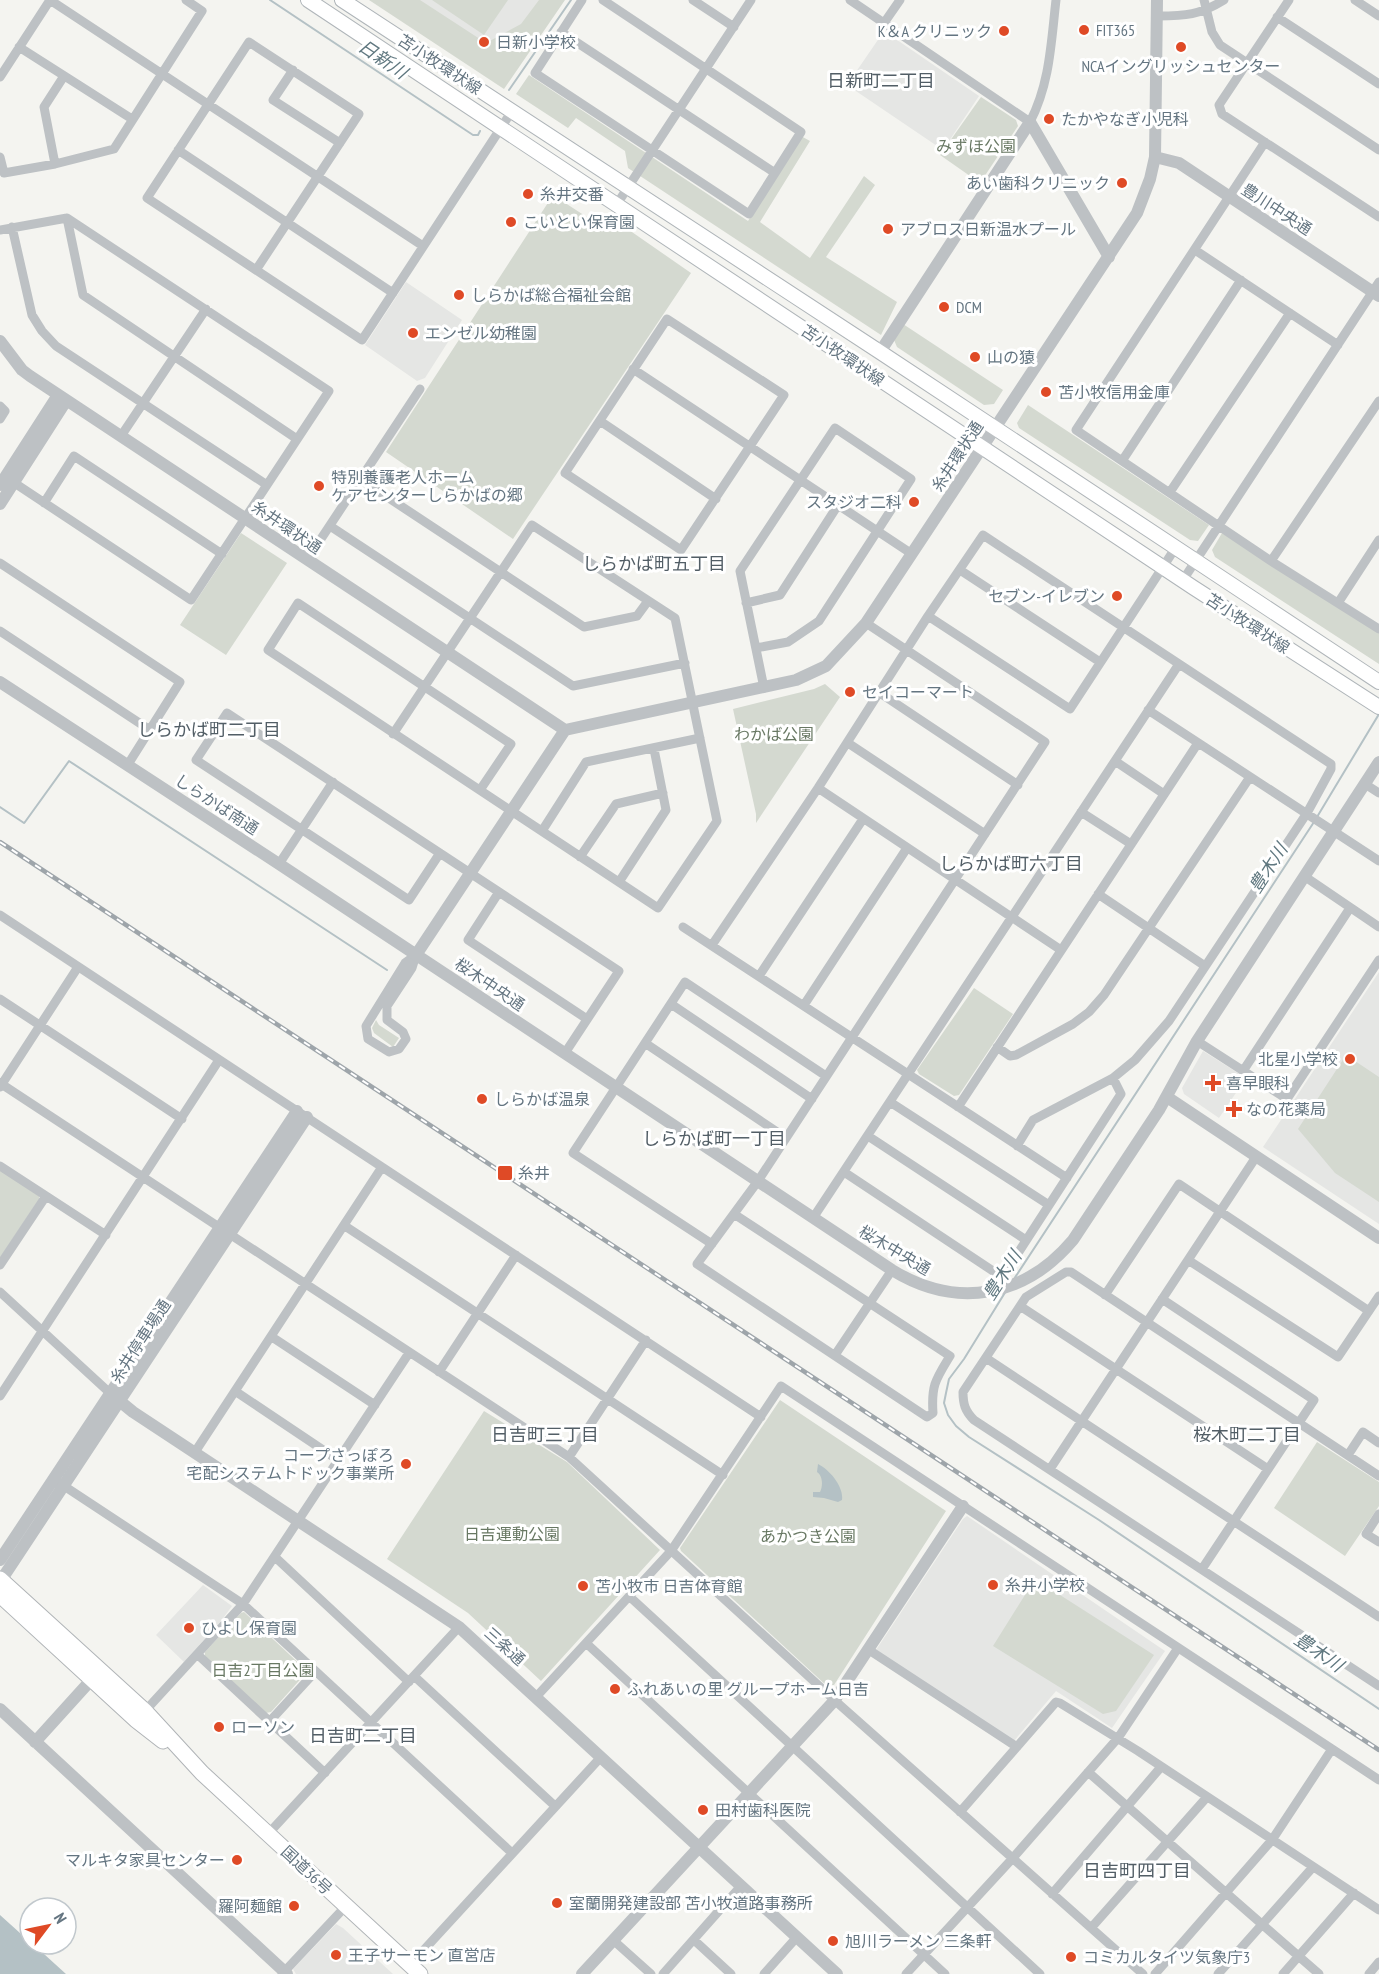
<svg xmlns="http://www.w3.org/2000/svg" width="1379" height="1974" font-family="'PT Sans Narrow','Noto Sans JP',sans-serif">
<style>
.built{fill:#e5e6e4}
.green{fill:#d4d9d0}
.water{fill:#b4c1c5}
.lines{fill:none;stroke-linecap:round;stroke-linejoin:round}
.stream{stroke:#b4c1c5;stroke-width:2}
.secondary-casing{stroke:#afb5b9;stroke-width:16}
.trunk-casing{stroke:#b0b4b7;stroke-width:17}
.minor{stroke:#bdc1c4;stroke-width:9}
.tertiary{stroke:#bdc1c4;stroke-width:12}
.secondary{stroke:#fff;stroke-width:14}
.trunk{stroke:#fff;stroke-width:15}
.rail-casing{stroke:#9ea5aa;stroke-width:4.5}
.rail{stroke:#fff;stroke-width:2;stroke-dasharray:7;stroke-linecap:butt}
.poi-dot{fill:#df4a26;stroke:#fff;stroke-width:2}
.labels{text-anchor:middle;dominant-baseline:central;stroke-width:6;stroke-linejoin:round;paint-order:stroke}
.poi-label{font-size:16px;fill:#647581;stroke:#fff;text-anchor:start}
.street-label{font-size:16px;fill:#647581;stroke:#fff}
.park-label{font-size:16px;fill:#687863;stroke:#fff}
.water-label{font-size:18px;font-style:italic;fill:#5f777f;stroke:#fff}
.neighbourhood-label{font-size:18px;fill:#525e66;stroke:#fff}
</style>
<rect width="100%" height="100%" fill="#f4f4f0"/>
<path class="built" d="M375 0H558L501 83Z
M884 31 979 96 943 150 847 85Z
M406 282 462 320 425 378 417 381 365 345Z
M1379 972V1224L1263 1147Z
M1203 1051 1246 1078 1219 1118 1184 1094 1182 1088Z
M967 1516 1165 1651 1112 1728 1056 1691 1014 1741 876 1650 963 1519Z
M203 1585 232 1606 221 1621 184 1662 156 1635Z
M336 1924 343 1928 393 1974H296L293 1969Z"/>
<path class="green" d="M369 0H420L486 43 521 24 539 0H565L504 89Z
M432 0H508L484 35Z
M529 75 748 221 801 136 810 141 760 222 810 258 864 176 875 185 826 257 897 302 881 335 628 168 625 151 576 118 568 128 516 94Z
M981 97 1016 120 1018 126 980 183 940 155Z
M553 195 599 225 606 214 691 273 513 539 386 452Z
M903 324 1003 390 994 404 984 405 897 347 894 340Z
M1028 405 1209 525 1198 541 1190 540 1019 428 1017 423Z
M241 533 287 563 226 655 180 625Z
M1222 533 1379 633V664L1215 557 1212 550Z
M825 684 840 697 756 823V814L733 709 814 689Z
M974 988 1013 1014 959 1095 954 1096 919 1074 917 1070Z
M376 1020 379 1025 399 1038 393 1047 374 1033 372 1028Z
M1346 1055 1379 1077V1202L1335 1173 1298 1129Z
M0 1170 39 1196V1199L0 1258Z
M780 1400 946 1511 834 1685 828 1687 681 1551 680 1548Z
M484 1411 567 1462 660 1550 541 1681 468 1613 387 1559Z
M1317 1442 1379 1482V1506L1345 1556 1274 1508Z
M1035 1579 1154 1655 1116 1711 1103 1714 993 1646Z
M244 1612 306 1670V1673L271 1712 266 1713 205 1656V1652L241 1613Z"/>
<path class="water" d="M818 1464C830 1470 844 1487 842 1500L838 1502 824 1498 813 1497V1492H820C823 1486 823 1476 817 1472Z
M0 1915 30 1942V1944H33L66 1974H0Z"/>
<g class="lines">
<path class="stream" d="M270 0 473 135H478L480 131
M509 90 571 0
M0 807 24 823 25 822 69 761 387 970
M1317 817 1379 714
M1014 1279 1314 822
M1006 1291 964 1359 949 1379 946 1393 944 1403 948 1415 956 1426 969 1437 1099 1520 1379 1709"/>
<g class="secondary-casing">
<path id="secondary" d="M308 0 1194 588 1379 707
M342 0 880 352 1379 682"/>
</g>
<g class="trunk-casing">
<path id="trunk" d="M0 1579 145 1711 202 1773 420 1974
M0 1595 136 1720 163 1741"/>
</g>
<path class="minor" d="M50 0 423 246
M582 0 535 73 749 214 801 132 603 0
M693 0 734 27
M850 0 1030 122C1050 83 1051 43 1056 0
M1204 0 1212 32 1220 45 1379 150
M1289 0 1219 105 1222 114 1379 217
M1355 0 1379 16
M1158 16C1185 16 1200 15 1224 0
M1277 17 1379 84
M884 23 900 0
M561 32 775 173
M19 47 132 119
M293 70 273 100 340 143
M0 77 50 0
M1265 142 1076 430 1271 561 1379 629
M178 150 393 293
M0 157 4 173 55 164 114 149 202 11 186 0
M55 164 44 107 64 76
M617 204 751 0
M67 218 83 295 297 439
M12 227 32 315 42 331 56 346 267 485
M0 230 67 218 329 391 191 600 10 480
M1195 250 1338 345
M256 270 359 114 249 42 147 198 362 340 512 111
M667 319 784 395 681 550 565 473Z
M633 369 912 554
M0 406 5 411 0 419
M600 421 716 499
M121 436 206 309
M1122 461 1241 280
M360 479 584 627 637 616 648 601
M1170 492 1290 313
M44 503 74 456 222 554
M330 526 573 686 685 663
M307 560 420 389
M1271 561 1379 401
M0 563 180 682 127 766
M960 570 1100 662
M1183 580 1379 282
M746 603 780 595 838 505
M1338 603 1379 540
M928 616 1070 709 1176 547
M0 631 150 730
M756 648 788 642 819 621 911 479 835 428 740 571 764 688
M880 693 1018 785
M1148 710 1379 861
M393 734C439 664 486 595 532 525L675 618 717 821 658 908 268 650 298 603 511 744 480 790
M848 743 985 834
M1115 761 1164 794
M1365 784 1379 793
M818 788 1061 950
M1081 812 1131 844
M542 831 586 762 700 738
M440 853 409 900 196 760 227 713 619 971 565 1053
M580 857 616 804 663 793
M279 864 333 782
M1304 876 1379 927
M619 882 666 810 654 749
M499 892 468 940 587 1019
M1098 894 1205 966
M0 915 761 1417
M683 927 1067 1178
M712 945 818 788 928 616 983 535 1331 764V769L1307 813 1169 1021 1135 1060 1113 1078 1033 1120 1017 1146
M416 955 412 968 387 1006V1020L403 1032 406 1039 399 1049 389 1052 368 1039 366 1026 405 963Z
M759 976 863 819
M0 999 182 1119
M671 1004 812 1099
M804 1005 907 848
M1197 1041 1287 1099 1379 960
M645 1043 786 1138
M997 1047 1010 1056 1016 1055 1073 1024 1089 1012 1104 995 1250 777
M1243 1071 1350 908
M0 1083 569 1457 841 1706 1143 1974
M0 1087 78 967
M890 1102 1049 1205
M958 1107 1198 743
M868 1136 1026 1240
M0 1166 106 1235
M844 1172 996 1273 1007 1270 1121 1094 1113 1078
M734 1214 950 1356C936 1379 931 1385 933 1413L927 1417 697 1264 758 1181 1045 742 866 623
M813 1218 1179 664
M345 1226 723 1475
M712 1244 573 1153 685 982 826 1076
M1188 1260 1338 1357 1379 1296
M0 1265 46 1196
M0 1292 111 1394
M1105 1295 1179 1184 1369 1311
M1162 1299 1314 1400 1202 1569
M1020 1306 1268 1469
M272 1337 375 1405
M835 1355 892 1270
M986 1358 1379 1617
M439 1372 516 1255
M235 1391 338 1460
M0 1396 219 1060
M195 1452 382 1167
M1348 1455 1363 1432 1379 1443
M569 1457 646 1340
M1050 1469 1256 1157
M1379 1476 1071 1272H1066L1026 1297 963 1392C963 1404 965 1411 974 1420L1379 1686
M58 1482 243 1604 512 1853
M1379 1514 1366 1534 1379 1542
M275 1557 409 1682
M630 1597 1040 1974
M586 1643 945 1974
M869 1650 1017 1747
M197 1654 325 1773
M414 1676 555 1806
M536 1697 671 1551 781 1386 1379 1780
M145 1711 243 1604 409 1353
M270 1721 315 1672
M1088 1772 1319 1974
M960 1812 1056 1702 1060 1703 1138 1751 1379 1910
M268 1834 459 1627
M1052 1894 1161 1767
M1091 1928 1207 1797
M613 1940 651 1974
M694 1940 731 1974
M410 1965 601 1757
M282 1974 346 1906
M663 1974 741 1886
M764 1974 797 1937
M906 1974 1012 1859 1118 1738 1178 1648
M1155 1974 1272 1840 1332 1749
M1218 1974 1313 1867
M1283 1974 1354 1893
M1369 1974 1379 1962"/>
<path class="tertiary" d="M1155 157 1179 163 1379 296
M0 341 22 370 30 376 565 730 796 680 826 666 866 623 1137 213 1150 179 1155 157 1157 0
M880 352 1030 122 1109 257
M0 485 58 395
M0 504 66 401
M0 682 279 864 892 1270C957 1310 1025 1297 1073 1240L1159 1110 1197 1041 1379 762
M416 955 565 730
M1167 1097 1379 1238
M111 1394 133 1412 459 1627 837 1974
M0 1560 297 1111
M0 1582 307 1117
M0 1709 287 1974
M35 1742 92 1679
M582 1974 834 1701 963 1506"/>
<use href="#secondary" class="secondary"/>
<use href="#trunk" class="trunk"/>
<g class="rail-casing">
<path id="rail" d="M0 842 1379 1750"/>
</g>
<use href="#rail" class="rail"/>
</g>
<g class="poi-dot">
<circle cx="1084" cy="30" r="6"/>
<circle cx="1004" cy="31" r="6"/>
<circle cx="484" cy="42" r="6"/>
<circle cx="1181" cy="47" r="6"/>
<circle cx="1049" cy="119" r="6"/>
<circle cx="1122" cy="183" r="6"/>
<circle cx="528" cy="194" r="6"/>
<circle cx="511" cy="222" r="6"/>
<circle cx="888" cy="229" r="6"/>
<circle cx="459" cy="295" r="6"/>
<circle cx="944" cy="307" r="6"/>
<circle cx="413" cy="333" r="6"/>
<circle cx="975" cy="357" r="6"/>
<circle cx="1046" cy="392" r="6"/>
<circle cx="319" cy="486" r="6"/>
<circle cx="914" cy="502" r="6"/>
<circle cx="1117" cy="596" r="6"/>
<circle cx="850" cy="692" r="6"/>
<circle cx="1350" cy="1059" r="6"/>
<path d="M1210 1074h6v6h6v6h-6v6h-6v-6h-6v-6h6z"/>
<circle cx="482" cy="1099" r="6"/>
<path d="M1231 1100h6v6h6v6h-6v6h-6v-6h-6v-6h6z"/>
<rect x="497" y="1165" width="16" height="16" rx="3"/>
<circle cx="406" cy="1464" r="6"/>
<circle cx="993" cy="1585" r="6"/>
<circle cx="583" cy="1586" r="6"/>
<circle cx="189" cy="1628" r="6"/>
<circle cx="615" cy="1689" r="6"/>
<circle cx="219" cy="1727" r="6"/>
<circle cx="703" cy="1810" r="6"/>
<circle cx="237" cy="1860" r="6"/>
<circle cx="557" cy="1903" r="6"/>
<circle cx="294" cy="1906" r="6"/>
<circle cx="833" cy="1941" r="6"/>
<circle cx="336" cy="1955" r="6"/>
<circle cx="1071" cy="1957" r="6"/>
</g>
<g class="labels">
<g class="poi-label">
<text x="1096" y="30">FIT365</text>
<text x="992" y="31" text-anchor="end">K＆A クリニック</text>
<text x="496" y="42">日新小学校</text>
<text x="1181" y="66" text-anchor="middle">NCAイングリッシュセンター</text>
<text x="1061" y="119">たかやなぎ小児科</text>
<text x="1110" y="183" text-anchor="end">あい歯科クリニック</text>
<text x="540" y="194">糸井交番</text>
<text x="523" y="222">こいとい保育園</text>
<text x="900" y="229">アブロス日新温水プール</text>
<text x="471" y="295">しらかば総合福祉会館</text>
<text x="956" y="307">DCM</text>
<text x="425" y="333">エンゼル幼稚園</text>
<text x="987" y="357">山の猿</text>
<text x="1058" y="392">苫小牧信用金庫</text>
<text x="331" y="477">特別養護老人ホーム<tspan x="331" dy="18">ケアセンターしらかばの郷</tspan></text>
<text x="902" y="502" text-anchor="end">スタジオ二科</text>
<text x="1105" y="596" text-anchor="end">セブン-イレブン</text>
<text x="862" y="692">セイコーマート</text>
<text x="1338" y="1059" text-anchor="end">北星小学校</text>
<text x="1226" y="1083">喜早眼科</text>
<text x="494" y="1099">しらかば温泉</text>
<text x="1246" y="1109">なの花薬局</text>
<text x="518" y="1173">糸井</text>
<text x="394" y="1455" text-anchor="end">コープさっぽろ<tspan x="394" dy="18">宅配システムトドック事業所</tspan></text>
<text x="1005" y="1585">糸井小学校</text>
<text x="595" y="1586">苫小牧市 日吉体育館</text>
<text x="201" y="1628">ひよし保育園</text>
<text x="627" y="1689">ふれあいの里 グループホーム日吉</text>
<text x="231" y="1727">ローソン</text>
<text x="715" y="1810">田村歯科医院</text>
<text x="225" y="1860" text-anchor="end">マルキタ家具センター</text>
<text x="569" y="1903">室蘭開発建設部 苫小牧道路事務所</text>
<text x="282" y="1906" text-anchor="end">羅阿麺館</text>
<text x="845" y="1941">旭川ラーメン 三条軒</text>
<text x="348" y="1955">王子サーモン 直営店</text>
<text x="1083" y="1957">コミカルタイツ気象庁3</text>
</g>
<g class="street-label">
<text transform="translate(440 64) rotate(33)">苫小牧環状線</text>
<text transform="translate(1277 209) rotate(33)">豊川中央通</text>
<text transform="translate(843 355) rotate(34)">苫小牧環状線</text>
<text transform="translate(957 456) rotate(-57)">糸井環状通</text>
<text transform="translate(287 527) rotate(34)">糸井環状通</text>
<text transform="translate(1248 623) rotate(33)">苫小牧環状線</text>
<text transform="translate(217 804) rotate(33)">しらかば南通</text>
<text transform="translate(490 984) rotate(34)">桜木中央通</text>
<text transform="translate(895 1250) rotate(31)">桜木中央通</text>
<text transform="translate(140 1341) rotate(-57)">糸井停車場通</text>
<text transform="translate(505 1646) rotate(42)">三条通</text>
<text transform="translate(307 1870) rotate(43)">国道36号</text>
</g>
<g class="park-label">
<text x="976" y="146">みずほ公園</text>
<text x="774" y="734">わかば公園</text>
<text x="512" y="1534">日吉運動公園</text>
<text x="808" y="1536">あかつき公園</text>
<text x="263" y="1670">日吉2丁目公園</text>
</g>
<g class="water-label">
<text transform="translate(383 59) rotate(34)">日新川</text>
<text transform="translate(1268 868) rotate(-57)">豊木川</text>
<text transform="translate(1002 1275) rotate(-57)">豊木川</text>
<text transform="translate(1319 1652) rotate(34)">豊木川</text>
</g>
<g class="neighbourhood-label">
<text x="881" y="80">日新町二丁目</text>
<text x="654" y="563">しらかば町五丁目</text>
<text x="209" y="729">しらかば町二丁目</text>
<text x="1011" y="863">しらかば町六丁目</text>
<text x="714" y="1138">しらかば町一丁目</text>
<text x="545" y="1434">日吉町三丁目</text>
<text x="1247" y="1434">桜木町二丁目</text>
<text x="363" y="1735">日吉町二丁目</text>
<text x="1137" y="1870">日吉町四丁目</text>
</g>
</g>
<g transform="translate(48 1926) rotate(58)"><circle r="28" fill="#ffffff" stroke="#c1c8cd" stroke-width="1.5"/>
<path d="M0-4.5L10 22L0 15L-10 22Z" fill="#df4a26"/>
<text y="-9" font-size="16" font-weight="bold" text-anchor="middle" fill="#647581">N</text>
</g>
</svg>
